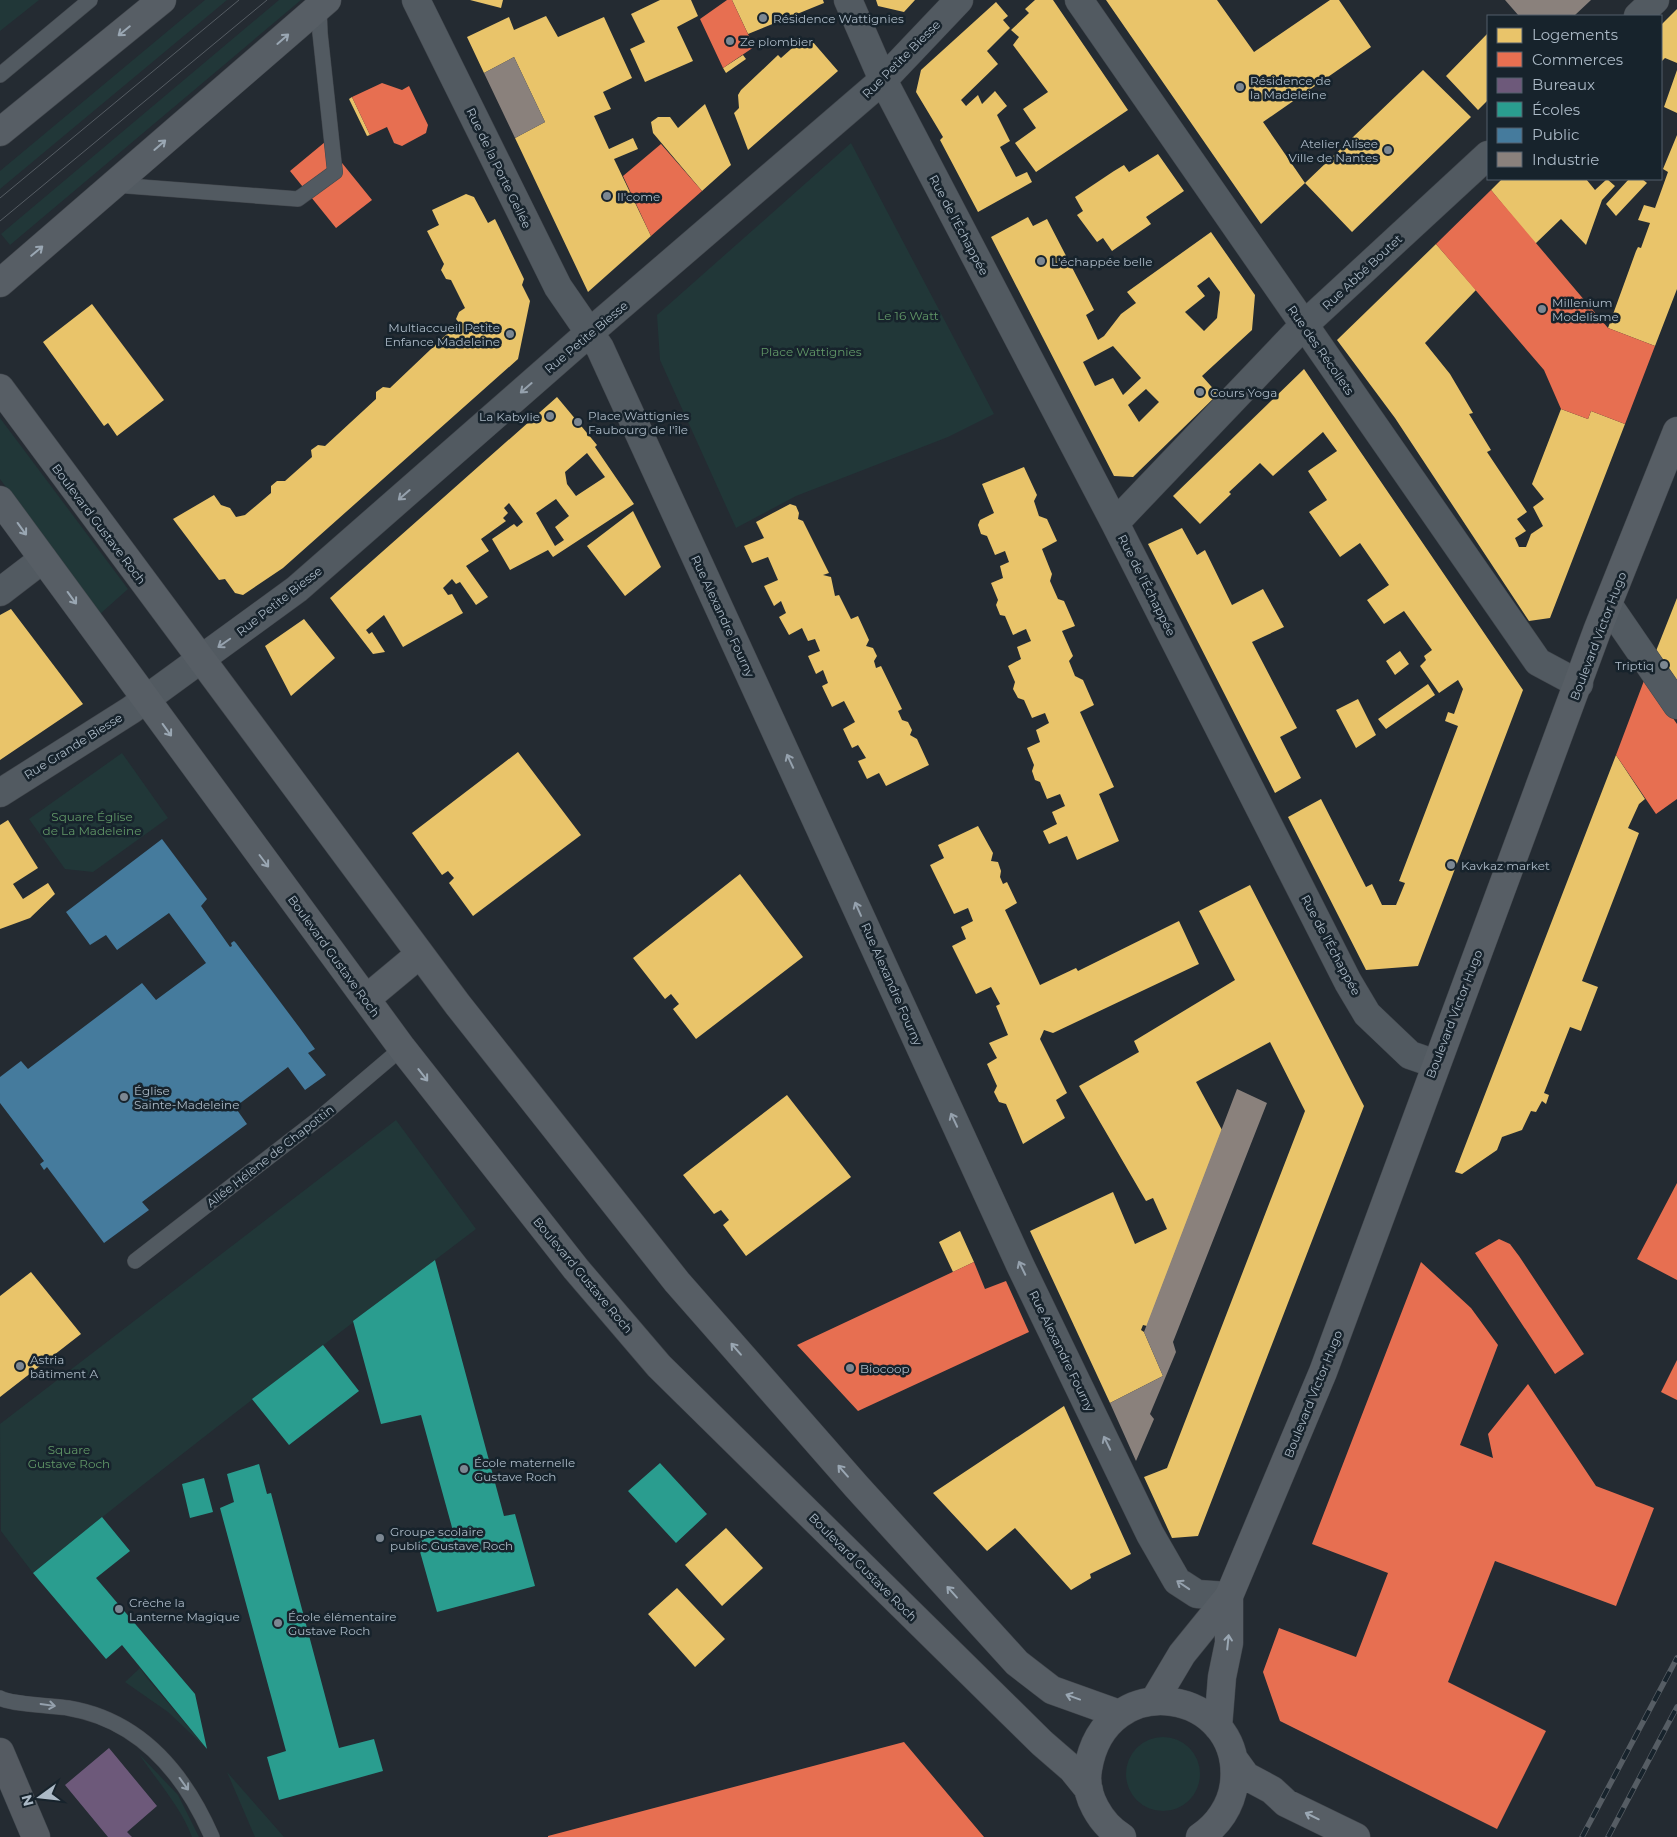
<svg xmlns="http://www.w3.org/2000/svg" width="1677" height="1837" font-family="Montserrat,sans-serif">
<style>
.green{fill:#213738}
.homes{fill:#e9c46a;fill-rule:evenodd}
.shops{fill:#e76f51}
.offices{fill:#6d597a}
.schools{fill:#2a9d8f}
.public{fill:#457b9d}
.industry{fill:#8a817c}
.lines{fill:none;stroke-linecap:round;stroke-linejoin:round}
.lane-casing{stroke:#42474d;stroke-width:16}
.street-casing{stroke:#42474d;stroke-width:29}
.secondary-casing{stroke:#42474d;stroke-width:29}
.primary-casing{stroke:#41484f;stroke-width:29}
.lane{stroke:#525a61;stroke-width:15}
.street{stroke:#525a61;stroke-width:28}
.secondary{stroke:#575e65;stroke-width:28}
.primary{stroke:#555b62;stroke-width:28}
.tram{stroke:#565d64;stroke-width:1}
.rail-casing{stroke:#565d64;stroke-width:5.5}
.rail{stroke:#17232c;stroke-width:4;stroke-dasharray:11;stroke-linecap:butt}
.oneway{stroke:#9aa7b3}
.oneway2{stroke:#95a1ad}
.poi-dot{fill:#7c8792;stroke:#17232c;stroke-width:2}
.labels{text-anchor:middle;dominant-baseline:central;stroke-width:5;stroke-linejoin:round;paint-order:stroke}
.poi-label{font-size:12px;fill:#abb9c6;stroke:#17232c;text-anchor:start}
.street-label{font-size:12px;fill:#abb9c6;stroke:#17232c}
.park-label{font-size:12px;fill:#619767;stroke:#17232c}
</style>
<rect width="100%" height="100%" fill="#242b32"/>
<path class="green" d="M0 0H39L0 31Z
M205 0H227L0 189V171Z
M279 0H301L10 245 1 234Z
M851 143 994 414 948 437 796 496 736 528 660 360 657 315Z
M0 418 128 589 100 614 0 479Z
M122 753 168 818 93 872 65 869 29 819Z
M396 1120 476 1229C327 1342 178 1455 33 1573L1 1531 0 1424Z
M140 1668 147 1678 207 1749 168 1712 125 1682Z
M1126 1774a37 37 0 1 1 74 0a37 37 0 1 1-74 0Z
M139 1754 178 1795 199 1837H192C181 1807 157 1781 139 1754Z
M227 1772 284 1837H255Z"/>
<path class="homes" d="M470 0H503L501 8Z
M660 0H691L698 16 677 27 693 61 645 82 630 49 645 42 631 14Z
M732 0H823L824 3 748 34Z
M876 0H915L904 12 878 6Z
M1035 0H1053L1128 110 1036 172 1015 143 1036 128 1023 109 1048 92 1013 45 1019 37 1011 30 1029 13 1025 9Z
M1106 0H1217L1254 52 1330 0H1339L1371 47 1263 122 1305 183 1261 224Z
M996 2 1008 16 1003 20 1010 28 987 51 998 64 961 100 966 106 978 95 982 104 995 91 1007 106 997 115 1010 141 1000 147 1016 177 1027 172 1032 182 978 212 940 140 943 137 916 92 921 70Z
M1677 9V63L1665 58 1661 62V25Z
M546 16 558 37 604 17 632 78 603 92 611 109 594 116 609 149 633 138 638 149 614 159 651 236 588 292 515 138 545 122 514 57 484 73 467 37 509 17 514 30Z
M1488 33V100L1478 110 1446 76Z
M812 41 838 71 748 150 734 113 739 108 738 95 741 90 778 55 781 58 799 42 805 47Z
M743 55 746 59 726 73 723 68Z
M1423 70 1471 117 1352 232 1305 183Z
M1677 70V113L1664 107Z
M352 97 370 135 367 136 349 99Z
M705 104 731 165 702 191 653 133 651 122 658 117H670L678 128Z
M1677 135V289L1655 346 1608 328 1636 251 1638 247 1641 248 1650 223 1638 220 1644 205 1655 208 1668 172 1663 169Z
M1158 154 1184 191 1146 217 1151 224 1112 251 1103 238 1097 242 1077 215 1083 211 1075 197 1114 171 1124 165 1129 172Z
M1502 179H1586L1595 190 1607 179 1615 186 1602 200 1586 245 1561 219 1535 244 1491 190Z
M1629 179H1642L1647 183 1616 216 1606 204Z
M466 194 474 197 488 223 495 219 524 279 522 285 530 301 518 359 283 568 243 595 235 593 225 579 219 580 173 519 214 495 221 505 230 508 236 517 245 515 271 493V486L277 481H285L312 457 311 450 318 445 325 446 376 399V392L383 387 390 388 451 330 458 331 460 324 456 319 459 312 465 308 451 280 446 279 441 270 444 264 427 231 439 225 432 210Z
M1028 217 1033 226 1047 219 1094 310 1086 315 1098 340 1104 336 1121 314 1136 303 1127 292 1211 232 1255 295 1252 330 1202 376 1218 394 1133 477 1114 476 991 237ZM1209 277 1220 292 1217 318 1204 331 1185 312 1205 296 1197 286ZM1113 346 1141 378 1123 395 1113 378 1095 386 1083 362ZM1146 389 1159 402 1139 422 1128 405Z
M1436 244 1476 290 1425 343 1450 374 1473 413 1469 414 1491 450 1487 452 1527 512 1517 519 1526 531 1515 538 1519 547H1526L1531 534 1543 526 1533 507 1544 499 1532 484 1561 409 1588 419 1591 411 1625 424 1550 618 1529 621 1395 418 1337 340Z
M92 304 164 400 117 436 108 423 104 426 43 342Z
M1304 369 1523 690 1418 966 1366 970 1288 817 1321 799 1366 887 1372 884 1382 905H1396L1405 883 1399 881 1458 726 1445 721 1448 712 1454 714 1463 689 1458 680 1439 693 1420 666 1426 660 1424 656 1432 650 1404 611 1384 624 1367 600 1389 585 1360 543 1340 557 1309 512 1327 500 1308 471 1337 451 1323 432 1273 476 1260 463 1229 492 1231 494 1200 524 1173 496Z
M557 397 597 445 595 447 634 504 553 557 548 550 510 570 492 539 514 524 517 527 523 522 509 503 504 508 508 513 503 518 506 521 481 539 489 551 466 566 488 597 476 605 460 582 456 584 452 579 443 588 448 595 452 594 463 613 403 647 384 615 366 630 369 634 372 632 385 652 373 654 330 598ZM587 453 605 477 576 496 567 484 565 472ZM556 499 569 516 555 527 564 540 555 546 536 513Z
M1024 467 1037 495 1034 501 1039 516 1047 519 1057 541 1042 549 1052 574 1050 581 1058 599 1064 601 1075 626 1062 631 1073 656 1069 661 1075 676 1083 680 1094 705 1080 712 1114 787 1099 794 1119 841 1077 860 1067 836 1049 844 1043 831 1057 824 1052 812 1065 806 1060 794 1047 799 1040 782 1035 780 1032 771 1034 765 1027 748 1040 742 1036 730 1049 723 1045 713 1032 718 1024 700 1018 698 1013 689 1015 682 1008 666 1021 659 1017 647 1031 641 1026 629 1013 635 1005 616 1000 615 996 605 998 600 991 583 1003 578 1000 566 1009 562 1005 551 995 555 987 536 981 534 978 525 980 520 994 513 982 484Z
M790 504 796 506 799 513 798 519 803 521 829 573 823 575 831 577 835 596 839 595 851 619 858 616 869 640 866 646 873 648 877 656 874 661 876 668 881 666 902 709 898 711 902 720 908 722 912 730 910 735 917 739 929 765 886 786 879 773 867 779 858 761 866 758 858 745 852 748 843 729 855 722 844 701 832 707 822 686 828 683 823 670 816 674 808 656 820 651 815 639 808 641 802 628 789 635 779 617 786 613 781 601 774 606 764 586 778 580 768 557 752 563 744 546 764 538 756 522Z
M633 511 661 567 625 596 587 546Z
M1182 528 1197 555 1205 550 1232 605 1263 589 1284 627 1252 642 1297 728 1280 737 1301 778 1275 793 1148 544Z
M1677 598V713L1656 651Z
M11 609 83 704 0 760V615Z
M304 619 335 658 291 696 265 646Z
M1400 651 1409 664 1395 675 1386 661Z
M1428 684 1435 695 1386 729 1378 719Z
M1358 699 1376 735 1356 748 1336 710Z
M518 752 581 835 473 916 449 883 454 878 448 871 442 875 412 833Z
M1616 755 1645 799 1639 804 1628 828 1639 833 1582 981 1598 987 1581 1031 1570 1027 1544 1093 1549 1095 1546 1104 1542 1101 1536 1112 1531 1111 1522 1130 1502 1137 1497 1150 1462 1174 1455 1172Z
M8 820 38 868 13 884 23 899 48 883 55 894 30 918 0 929V825Z
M978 826 993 853 991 861 998 862 1001 871 1000 877 1003 884 1007 882 1017 903 1005 910 1040 985 1076 968 1078 971 1179 921 1199 964 1053 1033 1044 1030 1040 1039 1067 1093 1056 1100 1065 1118 1023 1144 1006 1104 999 1102 994 1092 997 1086 987 1064 997 1058 989 1043 1008 1035 996 1006 1000 1004 991 987 976 994 952 946 966 939 961 927 973 921 968 908 954 914 930 865 944 858 938 845Z
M740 874 803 957 696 1039 673 1009 679 1004 671 994 665 999 633 958Z
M1250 885 1364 1106 1198 1536 1172 1538 1144 1477 1167 1468 1305 1111 1270 1042 1196 1082 1222 1130 1147 1326 1143 1325 1141 1330 1144 1332 1163 1376 1110 1403 1030 1231 1113 1192 1135 1244 1167 1229 1153 1198 1146 1201 1079 1086 1139 1052 1134 1041 1235 980 1199 911Z
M787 1095 851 1177 746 1256 723 1225 729 1220 721 1210 714 1214 683 1175Z
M960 1231 974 1262 953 1272 939 1242Z
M31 1272 81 1334 0 1397V1296Z
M1064 1406 1131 1554 1090 1574 1091 1578 1071 1590 1015 1528 987 1551 933 1493Z
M726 1528 763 1568 722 1606 685 1565Z
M677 1588 725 1639 695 1667 648 1614Z"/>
<path class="shops" d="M727 0H732L754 47 723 68 700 19Z
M382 83 402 90 409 86 428 125 426 133 402 146 394 143 387 127 370 135 352 97Z
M325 142 372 200 336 228 290 171Z
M661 144 702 191 651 236 623 176Z
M1491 190 1608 328 1655 346 1625 424 1591 411 1588 419 1561 409 1544 370 1436 244Z
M1645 678 1677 724V799L1656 814 1616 755Z
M1677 1183V1280L1637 1259Z
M1499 1239 1510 1244 1519 1256 1584 1354 1555 1374 1475 1253Z
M974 1262 985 1289 1006 1281 1029 1332 858 1411 797 1345Z
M1421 1262 1471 1308 1498 1345 1460 1445 1493 1458 1488 1434 1528 1384 1596 1486 1654 1508 1616 1606 1495 1561 1448 1682 1546 1731 1497 1829 1280 1721 1263 1672 1279 1628 1356 1657 1388 1573 1312 1544Z
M1677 1360V1400L1661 1392Z
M904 1742 984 1837H548V1836Z"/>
<path class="offices" d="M109 1748 157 1806 127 1832 132 1837H108L65 1785Z"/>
<path class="schools" d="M435 1260 504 1516 515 1514 535 1586 437 1612 417 1541 453 1531 421 1415 381 1424 353 1321Z
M323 1345 359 1391 289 1445 252 1399Z
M660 1463 707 1514 676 1543 628 1491Z
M259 1464 267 1494 271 1493 339 1748 374 1739 383 1771 279 1800 267 1757 286 1751 220 1508 234 1502 227 1474Z
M204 1478 213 1512 190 1518 182 1484Z
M102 1517 130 1551 96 1578 195 1694 207 1749 122 1645 106 1659 33 1573Z"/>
<path class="public" d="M162 839 207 899 201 906 230 947 232 946 231 943 234 941 236 943 299 1027 315 1049 308 1053 326 1075 305 1090 288 1067 235 1107 247 1124 142 1202 149 1210 104 1243 47 1167 44 1170 40 1164 44 1161 0 1103V1077L21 1061 28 1069 142 983 156 1000 206 963 169 913 117 950 106 935 90 945 66 912Z"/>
<path class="industry" d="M1505 0H1591L1574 16H1519Z
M514 57 545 122 515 138 484 73Z
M1237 1089 1267 1103 1173 1342 1176 1352 1150 1414 1154 1419 1136 1461 1110 1403 1163 1376 1144 1332Z"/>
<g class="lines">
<g class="lane-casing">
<path id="lane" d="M0 75 90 0
M115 185 298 199 335 172 320 33 319 6
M135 1261 322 1116 402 1048
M0 1698C10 1704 53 1706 68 1708 140 1720 184 1773 212 1837"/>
</g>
<g class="street-casing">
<path id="street" d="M416 0 558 287 600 348 1021 1267 1150 1534 1177 1581 1197 1594 1229 1596
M848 0 883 80 1115 523 1348 982 1367 1014 1410 1055 1436 1064
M1079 0 1538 662 1579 684
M1638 16 1655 0
M1115 523 1304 325 1488 155
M0 592 43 559
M1609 606 1677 705
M0 793 131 710 297 589 589 333 883 80 959 0"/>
</g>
<g class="secondary-casing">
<path id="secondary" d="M0 132 162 0
M0 283 327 0
M0 388 458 1005 677 1282 857 1487 1017 1663 1052 1690 1119 1714
M0 500 402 1048 576 1269 659 1366 1042 1743 1072 1769 1089 1790
M366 999 420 954
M1154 1701 1182 1654 1229 1596 1323 1372 1597 631 1677 431
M1218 1727 1222 1677 1229 1643V1596
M1233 1758 1246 1776 1272 1790 1286 1803 1356 1837
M1122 1837C1101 1824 1083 1795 1088 1769 1105 1665 1245 1689 1234 1784 1231 1806 1218 1825 1200 1837"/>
</g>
<g class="primary-casing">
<path id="primary" d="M0 1752 36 1837"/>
</g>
<use href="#lane" class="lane"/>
<use href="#street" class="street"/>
<use href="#secondary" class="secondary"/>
<use href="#primary" class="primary"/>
<path class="tram" d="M0 198 239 0
M0 221 267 0"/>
<g class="rail-casing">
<path id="rail" d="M1582 1837 1677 1658
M1608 1837 1677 1707"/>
</g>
<use href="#rail" class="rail"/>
</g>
<defs><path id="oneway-shaft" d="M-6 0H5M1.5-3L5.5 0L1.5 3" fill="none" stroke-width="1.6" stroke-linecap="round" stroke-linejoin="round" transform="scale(1.25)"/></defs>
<g class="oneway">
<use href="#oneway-shaft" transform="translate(124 31) rotate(141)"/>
<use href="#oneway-shaft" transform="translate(283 39) rotate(-41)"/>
<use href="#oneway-shaft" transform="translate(160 145) rotate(-41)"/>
<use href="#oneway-shaft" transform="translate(37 251) rotate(-40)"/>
<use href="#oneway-shaft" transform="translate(22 529) rotate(54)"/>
<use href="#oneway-shaft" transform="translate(72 598) rotate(54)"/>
<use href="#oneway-shaft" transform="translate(167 730) rotate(54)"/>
<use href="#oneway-shaft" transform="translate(264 861) rotate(53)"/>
<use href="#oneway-shaft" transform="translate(423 1075) rotate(52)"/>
<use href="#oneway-shaft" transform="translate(736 1349) rotate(-131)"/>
<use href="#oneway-shaft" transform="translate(843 1471) rotate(-131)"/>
<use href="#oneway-shaft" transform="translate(952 1592) rotate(-132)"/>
<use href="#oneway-shaft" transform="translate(1228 1642) rotate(-84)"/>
<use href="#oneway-shaft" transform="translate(1073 1697) rotate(-160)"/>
<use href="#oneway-shaft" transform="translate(1312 1816) rotate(-154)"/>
</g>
<g class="oneway2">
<use href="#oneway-shaft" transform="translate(526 388) rotate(139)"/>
<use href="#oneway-shaft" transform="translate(404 495) rotate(139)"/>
<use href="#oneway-shaft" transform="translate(224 643) rotate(145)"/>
<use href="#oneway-shaft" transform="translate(790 761) rotate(-115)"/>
<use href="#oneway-shaft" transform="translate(858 909) rotate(-114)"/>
<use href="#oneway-shaft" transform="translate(954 1120) rotate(-115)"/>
<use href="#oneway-shaft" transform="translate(1022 1268) rotate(-116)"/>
<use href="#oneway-shaft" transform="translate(1107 1443) rotate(-116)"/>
<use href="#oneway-shaft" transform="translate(1183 1585) rotate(-146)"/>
<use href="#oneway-shaft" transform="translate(48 1705) rotate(8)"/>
<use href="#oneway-shaft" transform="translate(184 1784) rotate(54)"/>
</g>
<g class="poi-dot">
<circle cx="763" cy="18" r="5"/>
<circle cx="730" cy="41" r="5"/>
<circle cx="1240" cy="87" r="5"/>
<circle cx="1388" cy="150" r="5"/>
<circle cx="607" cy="196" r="5"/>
<circle cx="1041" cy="261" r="5"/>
<circle cx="1542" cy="309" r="5"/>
<circle cx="510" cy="334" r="5"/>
<circle cx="1200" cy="392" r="5"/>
<circle cx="550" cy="416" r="5"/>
<circle cx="578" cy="422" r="5"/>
<circle cx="1664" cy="665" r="5"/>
<circle cx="1451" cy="865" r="5"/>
<circle cx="124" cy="1097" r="5"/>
<circle cx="20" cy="1366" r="5"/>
<circle cx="850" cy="1368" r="5"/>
<circle cx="464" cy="1469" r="5"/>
<circle cx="380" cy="1538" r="5"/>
<circle cx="119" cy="1609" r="5"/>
<circle cx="278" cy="1623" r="5"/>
</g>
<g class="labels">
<g class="poi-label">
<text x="773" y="18">Résidence Wattignies</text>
<text x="740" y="41">Ze plombier</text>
<text x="1250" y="80">Résidence de<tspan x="1250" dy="14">la Madeleine</tspan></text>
<text x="1378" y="143" text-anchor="end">Atelier Alisee<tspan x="1378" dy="14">Ville de Nantes</tspan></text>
<text x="617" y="196">Il'come</text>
<text x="1051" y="261">L'échappée belle</text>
<text x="1552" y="302">Millenium<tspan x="1552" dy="14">Modelisme</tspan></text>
<text x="500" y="327" text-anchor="end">Multiaccueil Petite<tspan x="500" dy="14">Enfance Madeleine</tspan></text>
<text x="1210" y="392">Cours Yoga</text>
<text x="588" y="415">Place Wattignies<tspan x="588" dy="14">Faubourg de l'île</tspan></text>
<text x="540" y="416" text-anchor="end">La Kabylie</text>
<text x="1654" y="665" text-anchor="end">Triptiq</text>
<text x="1461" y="865">Kavkaz market</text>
<text x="134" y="1090">Église<tspan x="134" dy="14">Sainte-Madeleine</tspan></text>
<text x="30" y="1359">Astria<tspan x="30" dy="14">bâtiment A</tspan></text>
<text x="860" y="1368">Biocoop</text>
<text x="474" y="1462">École maternelle<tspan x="474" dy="14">Gustave Roch</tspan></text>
<text x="390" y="1531">Groupe scolaire<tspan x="390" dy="14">public Gustave Roch</tspan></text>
<text x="129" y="1602">Crèche la<tspan x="129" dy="14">Lanterne Magique</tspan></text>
<text x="288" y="1616">École élémentaire<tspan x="288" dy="14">Gustave Roch</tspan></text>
</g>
<g class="street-label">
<text transform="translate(901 59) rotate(-45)">Rue Petite Biesse</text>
<text transform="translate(499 168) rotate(64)">Rue de la Porte Gellée</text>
<text transform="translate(959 225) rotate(62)">Rue de l'Échappée</text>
<text transform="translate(1362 272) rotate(-43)">Rue Abbé Boutet</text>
<text transform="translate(586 337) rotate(-40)">Rue Petite Biesse</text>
<text transform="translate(1321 350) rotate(55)">Rue des Récollets</text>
<text transform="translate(99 524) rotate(53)">Boulevard Gustave Roch</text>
<text transform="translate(1147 585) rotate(63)">Rue de l'Échappée</text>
<text transform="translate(279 601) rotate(-38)">Rue Petite Biesse</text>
<text transform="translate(723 616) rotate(65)">Rue Alexandre Fourny</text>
<text transform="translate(1598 636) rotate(-69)">Boulevard Victor Hugo</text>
<text transform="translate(73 746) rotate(-32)">Rue Grande Biesse</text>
<text transform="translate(1331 945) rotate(62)">Rue de l'Échappée</text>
<text transform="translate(334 956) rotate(54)">Boulevard Gustave Roch</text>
<text transform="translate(892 984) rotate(66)">Rue Alexandre Fourny</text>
<text transform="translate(1454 1014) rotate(-69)">Boulevard Victor Hugo</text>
<text transform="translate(270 1156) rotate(-38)">Allée Hélène de Chapottin</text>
<text transform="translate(583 1275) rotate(50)">Boulevard Gustave Roch</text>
<text transform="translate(1062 1351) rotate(64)">Rue Alexandre Fourny</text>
<text transform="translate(1313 1394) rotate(-68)">Boulevard Victor Hugo</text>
<text transform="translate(863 1567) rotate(45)">Boulevard Gustave Roch</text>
</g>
<g class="park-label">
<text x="908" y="315">Le 16 Watt</text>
<text x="811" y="351">Place Wattignies</text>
<text x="92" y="816">Square Église<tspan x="92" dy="14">de La Madeleine</tspan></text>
<text x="69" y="1449">Square<tspan x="69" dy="14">Gustave Roch</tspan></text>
</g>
</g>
<rect x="1487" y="15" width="175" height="165" fill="#17232c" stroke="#525f6a"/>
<rect x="1497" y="28" width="25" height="15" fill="#e9c46a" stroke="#525f6a"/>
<text x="1532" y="40" font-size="15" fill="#abb9c6">Logements</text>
<rect x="1497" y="52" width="25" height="15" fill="#e76f51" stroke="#525f6a"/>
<text x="1532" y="65" font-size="15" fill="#abb9c6">Commerces</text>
<rect x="1497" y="78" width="25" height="15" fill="#6d597a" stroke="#525f6a"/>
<text x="1532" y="90" font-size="15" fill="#abb9c6">Bureaux</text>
<rect x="1497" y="102" width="25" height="15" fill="#2a9d8f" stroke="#525f6a"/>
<text x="1532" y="115" font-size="15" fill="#abb9c6">Écoles</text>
<rect x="1497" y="128" width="25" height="15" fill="#457b9d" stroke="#525f6a"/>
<text x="1532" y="140" font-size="15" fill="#abb9c6">Public</text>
<rect x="1497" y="152" width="25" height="15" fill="#8a817c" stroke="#525f6a"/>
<text x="1532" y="165" font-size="15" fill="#abb9c6">Industrie</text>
<g transform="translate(40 1797) rotate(255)" stroke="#17232c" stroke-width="4" paint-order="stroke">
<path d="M0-4L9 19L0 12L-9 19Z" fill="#abb9c6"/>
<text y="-8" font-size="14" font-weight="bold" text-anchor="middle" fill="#abb9c6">N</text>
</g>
</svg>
